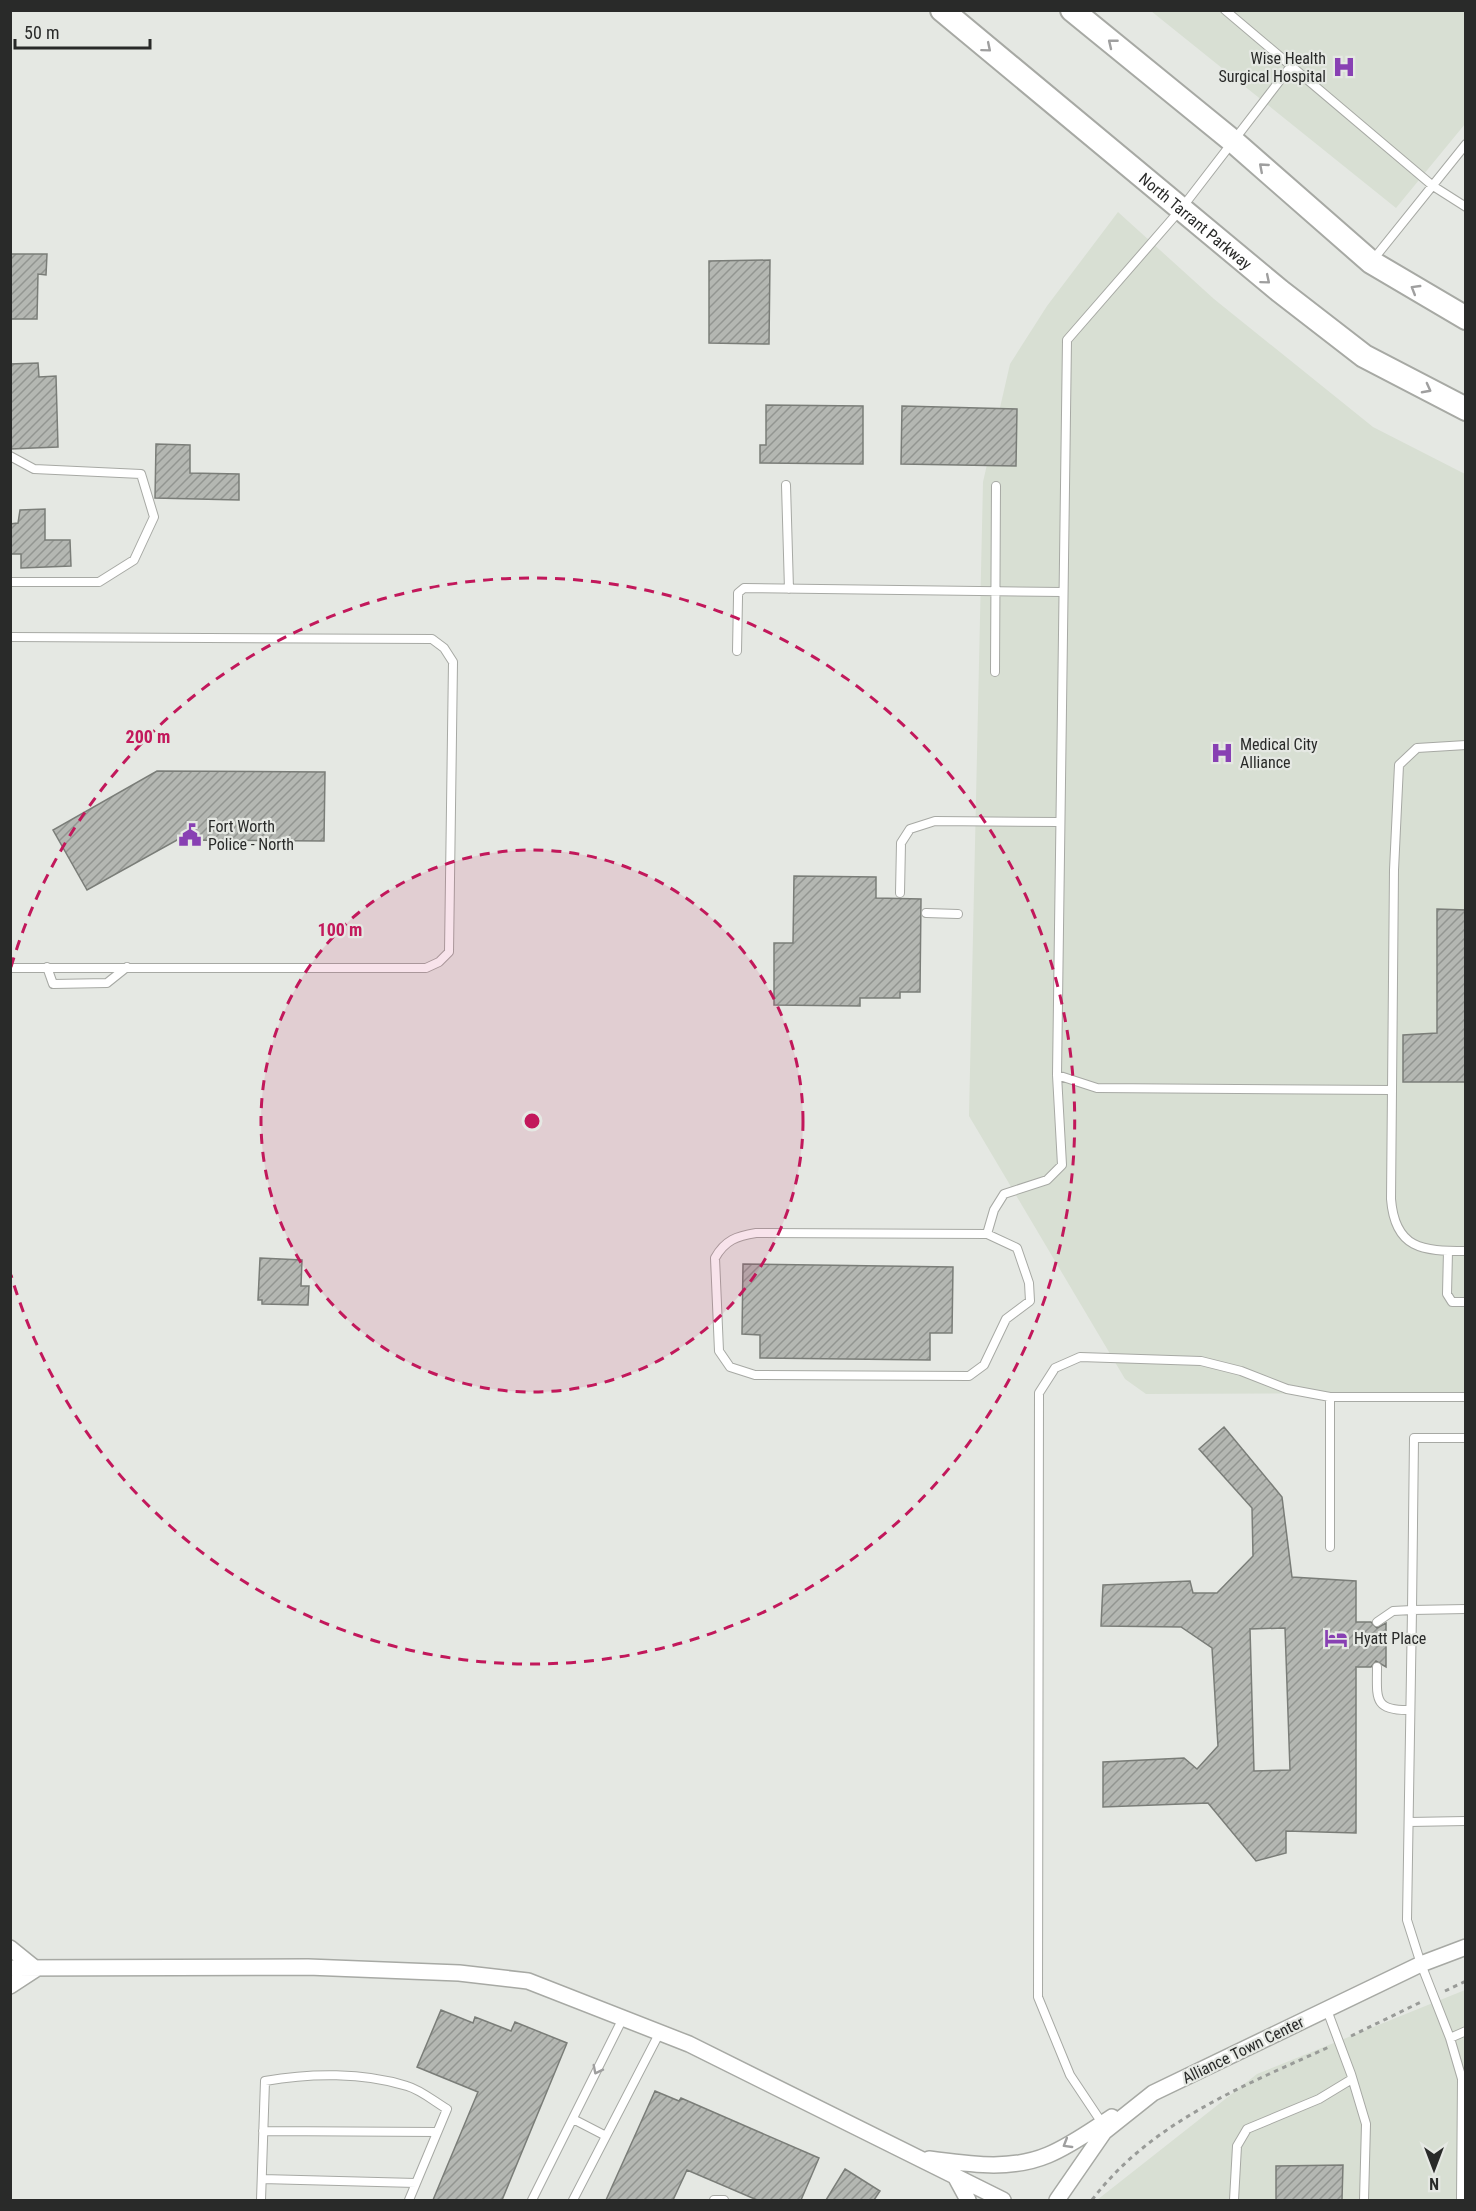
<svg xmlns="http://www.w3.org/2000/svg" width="1476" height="2211" font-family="'Roboto Condensed',sans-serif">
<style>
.built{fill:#d8dfd3}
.building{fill:url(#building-hatch);stroke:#7a7d78;stroke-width:1.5;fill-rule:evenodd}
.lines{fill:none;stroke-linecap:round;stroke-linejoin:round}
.service-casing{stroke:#a7a9a4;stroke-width:10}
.minor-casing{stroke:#a7a9a4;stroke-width:18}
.primary-casing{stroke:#a7a9a4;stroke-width:26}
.path{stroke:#999b98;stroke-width:3;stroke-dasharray:4.5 4.5;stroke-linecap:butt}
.service{stroke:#fff;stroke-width:8}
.minor{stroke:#fff;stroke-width:15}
.primary{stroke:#fff;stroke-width:22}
.oneway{stroke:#9f9f9f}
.ring{fill:none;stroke:#c2185b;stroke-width:3;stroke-dasharray:10 8}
.labels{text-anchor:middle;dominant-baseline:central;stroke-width:4.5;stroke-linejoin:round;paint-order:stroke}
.poi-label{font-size:16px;fill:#292a29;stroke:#e5e8e3;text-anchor:start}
.street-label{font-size:16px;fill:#292a29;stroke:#e5e8e3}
.centre{fill:#c2185b;stroke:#e5e8e3;stroke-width:3}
.ring-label{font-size:18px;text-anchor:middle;font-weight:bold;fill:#c2185b;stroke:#e5e8e3;stroke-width:4.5;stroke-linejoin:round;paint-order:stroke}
</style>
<defs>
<pattern id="building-hatch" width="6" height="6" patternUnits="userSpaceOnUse" patternTransform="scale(1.5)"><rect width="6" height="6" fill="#b4b7b2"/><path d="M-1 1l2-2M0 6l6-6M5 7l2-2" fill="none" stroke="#929591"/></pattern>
</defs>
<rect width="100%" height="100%" fill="#e5e8e3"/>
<path class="built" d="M1151 11H1465V124L1396 208Z
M1118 212 1214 299 1373 427 1465 474V1393L1146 1394 1125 1379 969 1116 983 482 1010 364 1047 306Z
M1465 1990V2200H1097L1257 2074Z"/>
<path class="building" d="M10 254H47L46 275 38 274 37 319H10Z
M770 260 769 344 709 343V261Z
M38 363 39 377 56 376 58 447 10 449V364Z
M766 405 863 406V464L760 463V445H766Z
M902 406 1017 409 1016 466 901 464Z
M156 444 190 445V473L239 474V500L155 498Z
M45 509V540H70L71 566 21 568V554H10V524L18 523 20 510Z
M157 771 325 772 324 841 177 840 87 890 53 830Z
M794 876 876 877V898L921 899 920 992H900V998H860V1006L774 1005V943H793Z
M1437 909 1466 910V1082H1403V1035L1437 1033Z
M260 1258 302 1260 301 1286H309L308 1305 262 1304V1300H258Z
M743 1264 953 1267 952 1333H930V1360L760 1358V1335L742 1334Z
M1224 1427 1282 1497 1292 1577 1356 1581V1622H1371L1377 1628 1386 1623V1667L1376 1661 1371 1667H1356V1833L1286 1831V1853L1256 1861 1208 1803 1103 1807V1762L1184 1758 1197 1769 1218 1746 1212 1648 1181 1627 1101 1626 1103 1585 1190 1581 1193 1593H1217L1253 1556 1252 1508 1199 1449ZM1285 1628 1290 1770 1254 1771 1250 1629Z
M441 2010 473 2023 475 2017 511 2031 515 2022 567 2043 502 2200H433L478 2092 417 2067Z
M655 2091 679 2101 681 2098 819 2158 801 2200H757L687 2170 673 2200H606Z
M1343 2165 1342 2200H1276V2166Z
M845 2169 880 2191 874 2200H826Z"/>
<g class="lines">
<g class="service-casing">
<path id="service" d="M1225 10 1433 186 1466 207
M1372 261 1466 144
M10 456 34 469 141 474 154 517 134 560 99 582H10
M786 485 789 589
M10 637 432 639 444 648 453 662 449 952 439 962 426 968H10
M737 651 738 598V593L744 588 1062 592
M995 672 996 486
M1466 745 1417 748 1399 765 1394 870 1391 1199C1395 1249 1422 1251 1466 1251
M900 893 901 843 910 829 935 821 1059 822
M926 913 958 914
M47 967 53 984 107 983 127 967
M1057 1075 1097 1088 1391 1090
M756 1233 987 1234 1017 1248 1029 1283 1030 1301 1006 1319 984 1365 969 1376 755 1375 730 1367 719 1351 715 1258C725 1240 737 1236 756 1233Z
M987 1234 994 1210 1004 1194 1047 1180 1062 1165 1057 1075 1067 340 1181 209 1291 66
M1448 1251 1447 1294 1452 1302H1466
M1330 1397V1547
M1377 1622 1393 1611 1412 1610 1414 1438H1466
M1377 1667C1377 1698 1373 1711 1410 1710
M1409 1822 1466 1821
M1327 2010 1351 2074 1366 2124 1364 2200
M1450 2038 1466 2031
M573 2119 606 2136
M1102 2123 1070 2075 1038 1997 1039 1393 1055 1368 1080 1357 1201 1361 1241 1371 1287 1389 1330 1397H1466
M263 2131 437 2132
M262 2179 416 2183
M261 2200 265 2081C310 2073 363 2072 407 2086 421 2090 435 2102 447 2109L409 2200
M532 2200 623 2018
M573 2200 660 2032
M714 2200H724
M1234 2200 1237 2146 1247 2129 1319 2099 1352 2079
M1461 2200 1462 2079 1450 2038 1421 1964 1407 1920 1412 1610 1466 1609"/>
</g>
<g class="minor-casing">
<path id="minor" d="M10 1948 36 1969
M10 1968 308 1967 459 1973 528 1981 689 2044 1003 2200
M10 1986 36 1969
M929 2159C969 2164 1010 2171 1048 2155 1070 2146 1092 2130 1112 2117
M955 2176 968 2200
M1057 2200 1104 2132 1153 2093 1421 1964 1466 1947"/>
</g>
<g class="primary-casing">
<g id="primary">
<path id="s1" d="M942 10 1280 291 1364 356 1466 409"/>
<path d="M1072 10 1234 142 1371 262 1466 318"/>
</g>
</g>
<path class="path" d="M1445 1991 1466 1981
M1351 2036 1423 2001
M1092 2200C1151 2122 1243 2086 1329 2047"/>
<use href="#service" class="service"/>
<use href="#minor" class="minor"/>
<use href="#primary" class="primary"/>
</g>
<defs><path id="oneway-chevron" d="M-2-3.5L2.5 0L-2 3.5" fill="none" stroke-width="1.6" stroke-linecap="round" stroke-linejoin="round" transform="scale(1.5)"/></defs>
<g class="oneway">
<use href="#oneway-chevron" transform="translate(1112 43) rotate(-141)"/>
<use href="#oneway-chevron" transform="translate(987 48) rotate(40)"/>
<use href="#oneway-chevron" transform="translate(1263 167) rotate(-139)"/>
<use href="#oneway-chevron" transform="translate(1266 280) rotate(40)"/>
<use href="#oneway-chevron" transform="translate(1415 289) rotate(-149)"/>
<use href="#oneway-chevron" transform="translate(1427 389) rotate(28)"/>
<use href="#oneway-chevron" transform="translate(597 2070) rotate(117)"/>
<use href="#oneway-chevron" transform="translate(1067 2144) rotate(149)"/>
</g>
<circle cx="532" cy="1121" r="271" fill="#c2185b" fill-opacity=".12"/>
<g class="ring">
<circle cx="532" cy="1121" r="271"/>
<path d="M11 967A543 543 0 1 1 11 1275"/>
</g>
<defs>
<g id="hospital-bare" transform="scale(1.8)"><path d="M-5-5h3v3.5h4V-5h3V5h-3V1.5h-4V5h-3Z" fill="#8840b3" stroke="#e5e8e3" stroke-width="2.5" paint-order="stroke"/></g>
<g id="civic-bare" transform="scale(1.8)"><path d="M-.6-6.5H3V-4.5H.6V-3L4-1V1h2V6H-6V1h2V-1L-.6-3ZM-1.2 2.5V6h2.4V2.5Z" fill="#8840b3" stroke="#e5e8e3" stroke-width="2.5" paint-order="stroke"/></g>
<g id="hotel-bare" transform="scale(1.8)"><path d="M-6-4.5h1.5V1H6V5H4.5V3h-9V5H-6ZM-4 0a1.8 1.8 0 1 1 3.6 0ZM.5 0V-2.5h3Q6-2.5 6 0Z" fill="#8840b3" stroke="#e5e8e3" stroke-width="2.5" paint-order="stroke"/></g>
</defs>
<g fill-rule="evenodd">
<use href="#hospital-bare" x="1344" y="67"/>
<use href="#hospital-bare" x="1222" y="753"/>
<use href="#civic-bare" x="190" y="835"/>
<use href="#hotel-bare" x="1336" y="1638"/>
</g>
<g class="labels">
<g class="poi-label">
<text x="1326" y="58" text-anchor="end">Wise Health<tspan x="1326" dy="18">Surgical Hospital</tspan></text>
<text x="1240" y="744">Medical City<tspan x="1240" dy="18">Alliance</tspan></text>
<text x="208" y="826">Fort Worth<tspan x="208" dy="18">Police - North</tspan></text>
<text x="1354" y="1638">Hyatt Place</text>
</g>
<g class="street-label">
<text stroke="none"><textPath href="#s1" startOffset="330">North Tarrant Parkway</textPath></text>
<text transform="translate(1243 2050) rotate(-26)">Alliance Town Center</text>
</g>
</g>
<circle cx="532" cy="1121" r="9" class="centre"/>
<g class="ring-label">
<text x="148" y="743">200 m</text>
<text x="340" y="936">100 m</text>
</g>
<rect width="1476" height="2211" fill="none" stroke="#292a29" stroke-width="24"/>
<g transform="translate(1434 2169) rotate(180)" stroke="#e5e8e3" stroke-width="4.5" paint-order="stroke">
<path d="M0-4.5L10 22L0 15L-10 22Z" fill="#292a29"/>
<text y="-9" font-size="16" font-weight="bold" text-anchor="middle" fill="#292a29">N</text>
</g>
<path d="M15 39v9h135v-9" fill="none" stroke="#292a29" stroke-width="3"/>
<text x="24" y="39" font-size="18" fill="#292a29" stroke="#e5e8e3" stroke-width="4.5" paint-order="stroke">50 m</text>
</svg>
